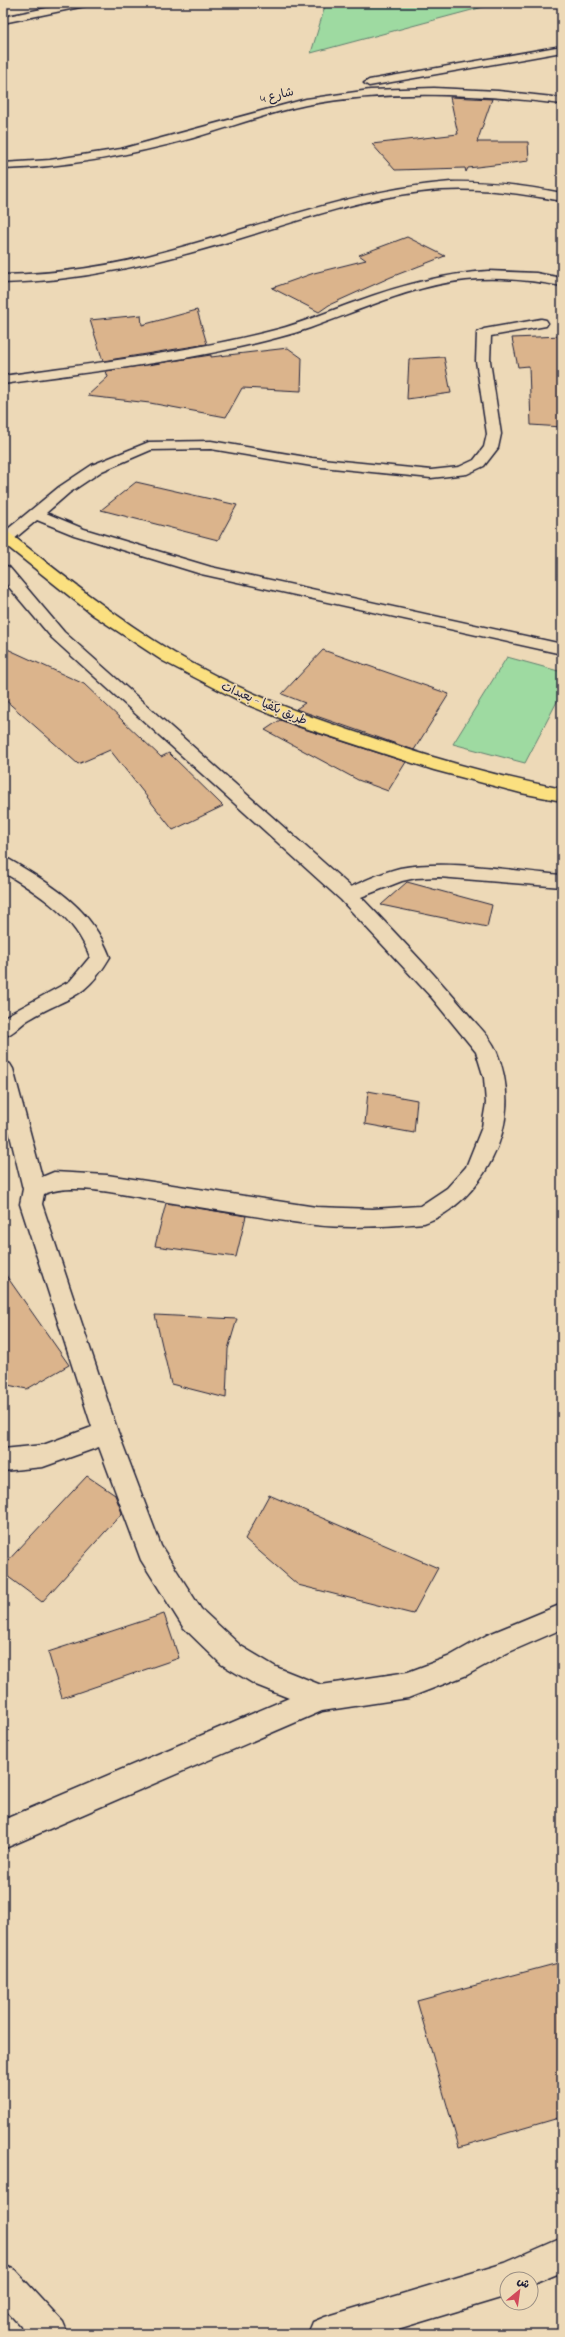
<svg xmlns="http://www.w3.org/2000/svg" width="565" height="2337" font-family="'Indie Flower','Playpen Sans Arabic',sans-serif">
<style>
.green{fill:#9edaa1;stroke:#607e6e}
.building{fill:#dbb48c;stroke:#22223b}
.lines{fill:none;stroke-linecap:round;stroke-linejoin:round}
.minor-casing{stroke:#22223b;stroke-width:3}
.major-casing{stroke:#22223b;stroke-width:3}
.minor{fill:#edd9b7;fill-rule:evenodd}
.major{fill:#fbe080;fill-rule:evenodd}
.labels{text-anchor:middle;dominant-baseline:central;stroke-width:3.5;stroke-linejoin:round;paint-order:stroke}
.far-street-label{font-size:12px;fill:#22223b;stroke:#edd9b7}
</style>
<rect width="100%" height="100%" fill="#edd9b7"/>
<filter id="ink" filterUnits="userSpaceOnUse"><feTurbulence type="fractalNoise" baseFrequency=".025" numOctaves="2"/><feDisplacementMap in="SourceGraphic" scale="8" xChannelSelector="R" yChannelSelector="G"/><feConvolveMatrix kernelMatrix="1 2 1 2 8 2 1 2 1" color-interpolation-filters="sRGB"/></filter>
<g filter="url(#ink)">
<path class="green" d="M326 3H498L311 53Z
M507 657 562 672V692L525 763 453 744Z"/>
<path class="building" d="M450 97 492 99 477 142H528L529 161 468 168 466 172 465 168 395 170 372 144 458 134Z
M407 237 445 256 391 277 329 305 319 312 272 288 314 273 366 260 359 255Z
M197 310 207 344 103 361 90 320 141 315 142 325Z
M562 336V427L531 425 529 366 518 367 512 338Z
M288 348 302 358 301 391 242 388 226 417 150 403 87 396 108 377 106 371 211 355V357Z
M444 357 451 393 407 399 409 359Z
M136 482 237 505 218 540 101 510Z
M3 647 84 684 161 757 169 753 223 806 173 830 110 750 78 764 3 698Z
M323 650 449 694 414 750 296 709 305 703 282 694Z
M280 720 298 727 406 762 388 791 358 780 265 730Z
M407 882 492 905 487 927 381 905Z
M368 1091 417 1100 414 1133 365 1124Z
M166 1203 246 1216 236 1257 155 1246Z
M3 1271 69 1365 27 1389 3 1384Z
M155 1315 237 1319 228 1349 226 1398 171 1384Z
M87 1476 115 1495 122 1513 42 1602 3 1573V1566Z
M269 1495 438 1568 413 1614 298 1585 245 1539Z
M164 1614 179 1658 62 1698 48 1652Z
M562 1962V2117L459 2147 417 2001Z"/>
<g class="lines">
<g class="minor-casing">
<path id="minor" d="M71 3H90L85 6 3 23V17Z
M562 46V52L369 86 364 83 369 80Z
M434 88 498 91 562 98V104C477 94 391 89 306 105 268 113 231 127 193 138 131 155 68 167 3 169V163L50 160 121 149 306 99 370 90Z
M451 182C489 181 525 186 562 193V201C515 192 469 186 421 192 354 200 292 223 228 242 154 264 80 281 3 283V275C59 274 113 266 167 251 262 226 352 190 451 182Z
M488 271 536 273 562 278V286C530 280 498 277 466 280 411 286 361 310 310 328 290 335 269 340 248 345 168 364 85 372 3 384V376C94 363 186 353 275 330 303 323 329 311 355 302 398 286 442 274 488 271Z
M541 319 546 320 548 323 546 326 491 336 490 361 501 434 498 448 484 466 467 474 431 478 312 466 211 449 151 450 102 471 69 493 46 513 84 529 211 567 562 644V654L201 574 74 535 37 520 13 540 8 547 3 549V533L59 487 92 465 149 442 211 441 312 458 431 470 459 467 474 460 484 447 487 434 476 361 477 333 484 329Z
M3 565 9 567 64 632 351 887C366 880 383 872 400 868 449 859 512 871 562 875V887L439 877 416 878 402 881 361 897C397 935 434 973 468 1014 477 1025 490 1036 496 1050 511 1086 510 1125 491 1161 477 1188 454 1213 424 1223 388 1226 351 1229 315 1225 261 1218 208 1208 155 1200 123 1195 74 1182 44 1194L42 1204 118 1432 161 1546 201 1609 241 1646 276 1667 321 1685 408 1672 448 1657 487 1635 562 1604V1629L507 1653 467 1675 408 1698 322 1711 3 1849V1820L289 1698 256 1685 221 1664 183 1627 141 1560 99 1447 43 1467 3 1471V1449L43 1445 92 1427 20 1204 23 1189 3 1106V1061L10 1064 13 1069 42 1177 54 1172 107 1175 316 1207 373 1209 420 1206 447 1188 466 1167 482 1127 486 1103 484 1078 476 1052 432 998 341 900 52 638 3 580Z
M3 858 10 860C53 886 91 907 110 957 84 1001 68 996 28 1020 19 1026 13 1034 3 1037L4 1017 70 981 90 957C75 916 39 894 3 872Z
M562 2238V2272L531 2285V2279H507V2296L381 2334H308L313 2322 325 2317 505 2263Z
M3 2265 15 2270 63 2322 68 2334H28L3 2307Z"/>
</g>
<g class="major-casing">
<path id="major" d="M3 530 8 532C62 575 115 617 174 653 238 691 308 717 379 740 439 760 500 777 562 789V801L521 793 434 770 299 726 246 704 163 661 93 615 3 543Z"/>
</g>
<use href="#minor" class="minor"/>
<use href="#major" class="major"/>
</g>
</g>
<g class="labels">
<g class="far-street-label">
<text transform="translate(277 96) rotate(-14)">شارع 4</text>
<text transform="translate(264 704) rotate(23)">طريق بكفيا - بعبدات</text>
</g>
</g>
<rect width="565" height="2337" fill="none" stroke="#edd9b7" stroke-width="16"/>
<rect x="8" y="8" width="549" height="2321" fill="none" stroke="#22223b" stroke-width="1.5" filter="url(#ink)"/>
<g transform="translate(519 2291) rotate(29)"><circle r="19" fill="#edd9b7" stroke="#9c9085"/>
<path d="M0-3L7 15L0 10L-7 15Z" fill="#d1495b"/>
<text y="-6" font-size="11" font-weight="bold" text-anchor="middle" fill="#22223b">ش</text>
</g>
</svg>
